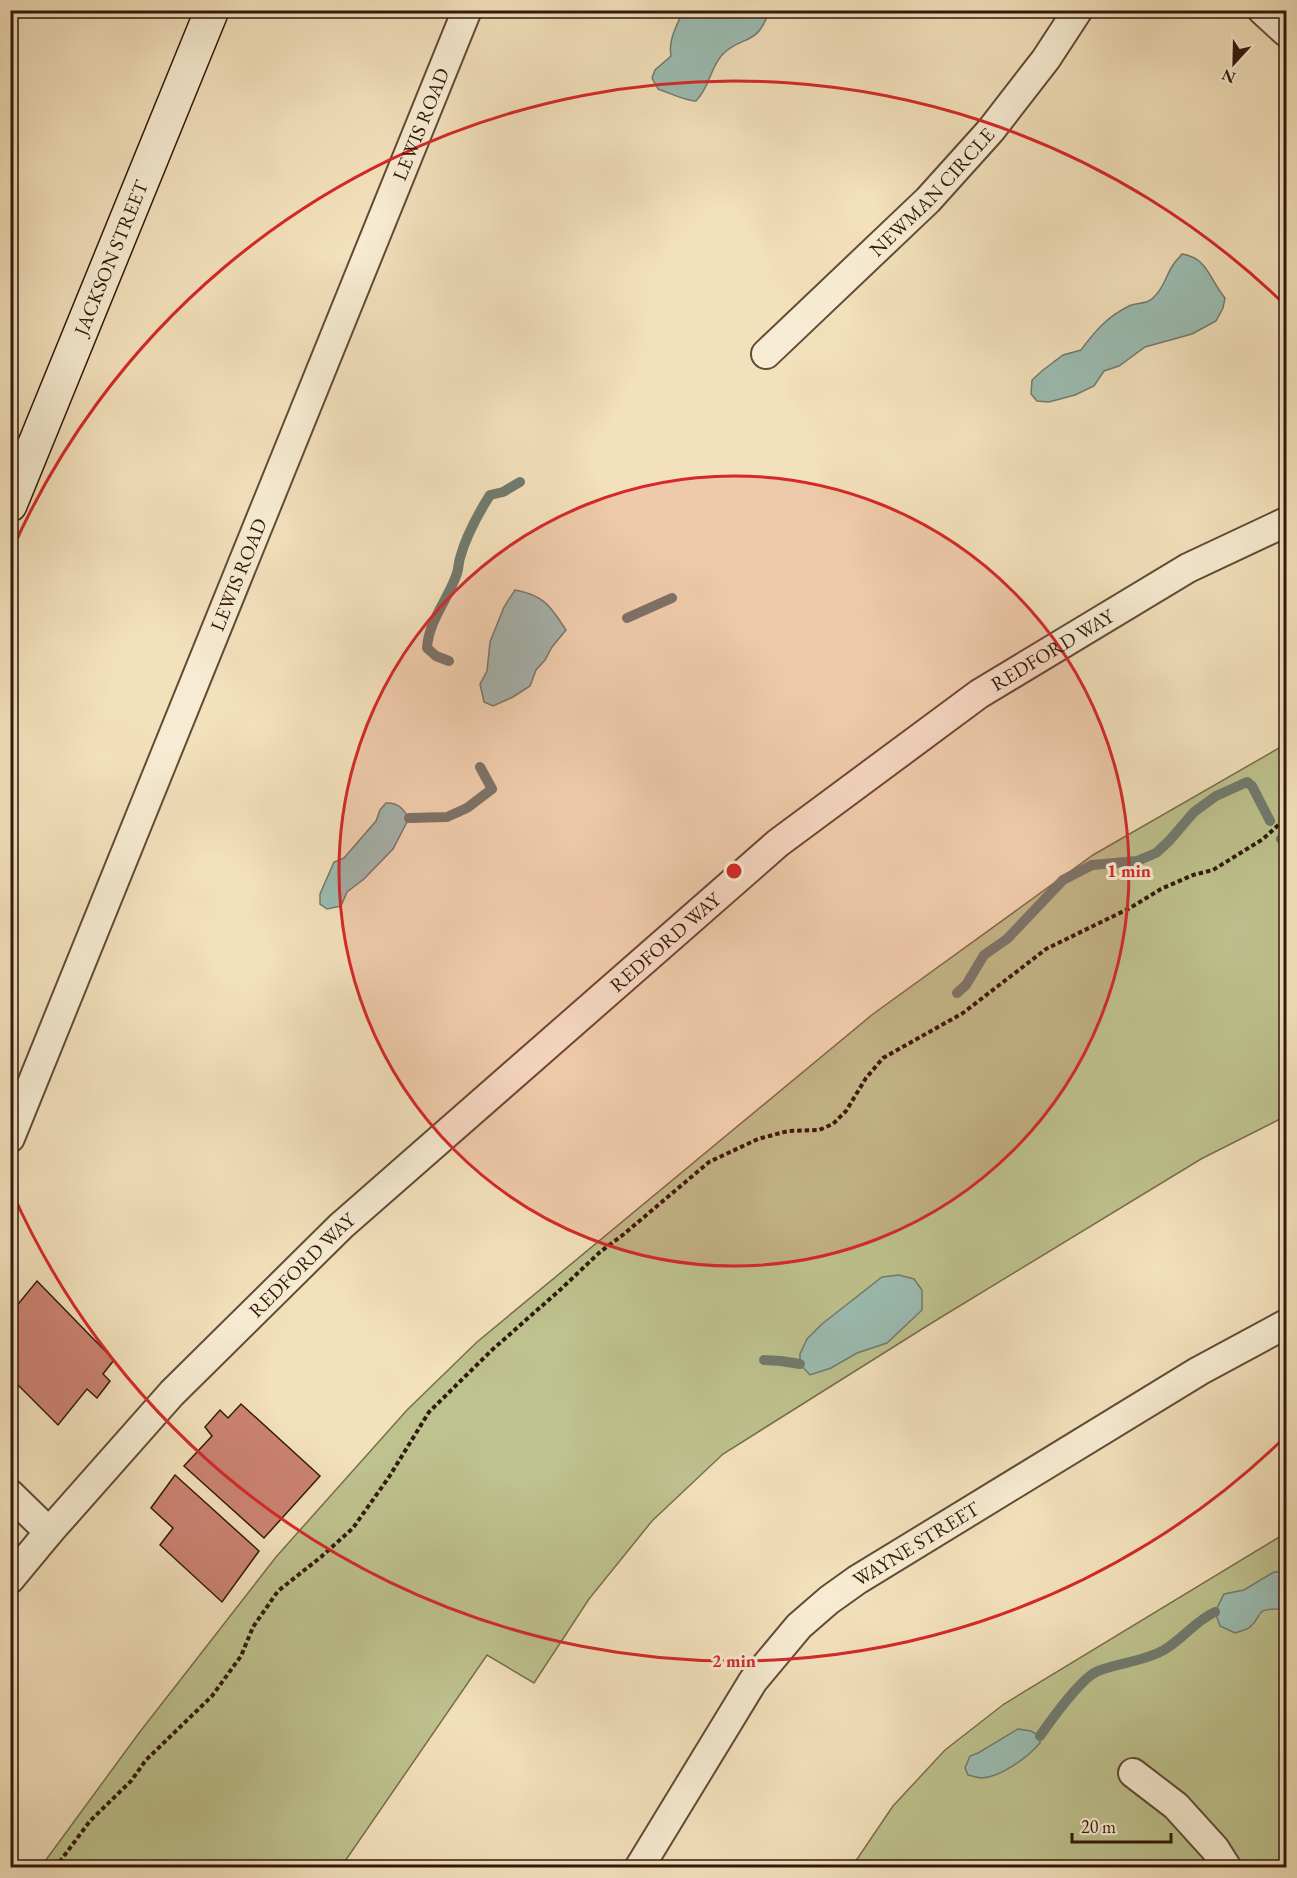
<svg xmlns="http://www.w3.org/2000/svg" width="1297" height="1878" font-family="'EB Garamond',serif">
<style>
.green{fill:#bec28e;stroke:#786e4c;stroke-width:1.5}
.water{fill:#9bbdb3;stroke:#717b6f;stroke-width:1.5}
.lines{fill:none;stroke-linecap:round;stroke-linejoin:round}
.stream{stroke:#717b6f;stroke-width:10}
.building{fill:#cc8373;stroke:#31190a;stroke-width:1.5}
.street-casing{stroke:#624b36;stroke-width:32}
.secondary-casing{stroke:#31190a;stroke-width:36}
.path{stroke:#31190a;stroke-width:4;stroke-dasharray:4.5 3;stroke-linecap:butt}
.street{stroke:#f7ecd3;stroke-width:28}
.secondary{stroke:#f7ecd3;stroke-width:33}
.ring{fill:none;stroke:#d62828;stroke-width:3}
.labels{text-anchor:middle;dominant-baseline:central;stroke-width:6;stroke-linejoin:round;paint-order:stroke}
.street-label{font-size:20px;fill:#31190a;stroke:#f7ecd3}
.centre{fill:#d62828;stroke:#f7ecd3;stroke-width:3}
.ring-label{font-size:18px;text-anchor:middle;font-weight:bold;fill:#d62828;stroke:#f7ecd3;stroke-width:6;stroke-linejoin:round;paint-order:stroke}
</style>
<rect width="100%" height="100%" fill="#f3e1bc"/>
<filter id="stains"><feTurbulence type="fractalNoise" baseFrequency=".00333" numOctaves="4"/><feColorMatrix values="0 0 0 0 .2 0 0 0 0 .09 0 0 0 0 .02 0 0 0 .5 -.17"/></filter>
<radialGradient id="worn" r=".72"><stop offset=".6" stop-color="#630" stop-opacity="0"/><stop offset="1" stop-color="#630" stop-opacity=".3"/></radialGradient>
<path class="green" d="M1286 744V1116L1201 1159 930 1324 723 1454 652 1521 589 1599 534 1683 487 1655 341 1867 40 1868 139 1733 276 1557 407 1410 477 1342 873 1014 1093 855Z
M1286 1533V1867L851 1868 893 1806 945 1750 1004 1704Z"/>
<path class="water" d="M683 11H769C757 48 742 34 722 55 710 68 710 87 696 101 685 101 670 93 658 89L652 78 655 70 671 56C668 40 677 25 683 11Z
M1182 254C1208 258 1209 279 1225 298L1223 308 1216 321 1192 334 1145 347 1119 366 1104 371 1094 386 1075 395 1049 402 1037 401 1031 394 1032 380 1043 370 1063 355 1081 350C1095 331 1107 317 1129 306 1137 302 1147 305 1154 297 1164 288 1166 275 1173 265 1175 261 1179 258 1182 254Z
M515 590C544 595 551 607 566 630L552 647 545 660 536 670 530 686 513 697 493 706 484 702 480 684 487 671 490 642 504 607Z
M386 803C398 802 403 809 409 818L393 849 364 879 347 892 341 906 327 909 320 904V894L334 862 344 858 376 821 380 810Z
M899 1275 914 1279 922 1290V1310L887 1343 857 1353 831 1368 810 1375 800 1364V1354L807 1339 822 1324 882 1277Z
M1274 1572H1282C1289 1587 1287 1596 1278 1609 1253 1609 1264 1615 1250 1627 1247 1630 1240 1631 1235 1633L1220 1626 1215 1612 1224 1594 1244 1590Z
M1018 1729 1031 1731 1040 1736V1743C1028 1757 1001 1777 982 1778 978 1778 972 1776 968 1775L965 1768 970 1756 978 1753Z"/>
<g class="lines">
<path class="stream" d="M769 11 777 10
M627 618 672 598
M449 661 436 656 427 648C429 620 447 601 456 576 459 570 458 564 460 558 466 536 478 514 490 495L503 492 520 482
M409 818 447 817 467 808 492 789 480 767
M1281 839 1286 842
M957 993 966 985 984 955 1007 939 1063 880 1092 865 1137 861 1156 853 1169 841 1194 812 1216 796 1247 782 1252 786 1270 821
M764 1360 781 1361 800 1364
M1040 1736C1051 1720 1082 1677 1098 1671 1120 1662 1143 1662 1164 1650 1183 1639 1195 1621 1215 1612"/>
</g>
<path class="building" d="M37 1281 114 1360 103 1374 110 1381 97 1398 87 1389 58 1425 10 1377V1314Z
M241 1404 320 1476 264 1538 184 1466 212 1436 205 1427 220 1410 228 1418Z
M175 1475 259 1551 222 1602 160 1545 173 1528 151 1508Z"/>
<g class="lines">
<g class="street-casing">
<g id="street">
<path d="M1262 10 1286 32"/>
<path id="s1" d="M766 354 928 200 991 130 1046 59 1078 10"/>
<path id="s2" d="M10 1138 467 10"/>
<path d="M10 1494 49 1532"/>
<path id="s3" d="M10 1579 49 1532 172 1393 341 1226 778 843 979 694 1188 568 1286 522"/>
<path d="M1133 1773 1176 1806 1215 1849 1227 1868"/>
<path id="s4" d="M639 1868 753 1681 799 1626 829 1600 857 1580 1199 1371 1286 1324"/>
</g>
</g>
<g class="secondary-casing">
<g id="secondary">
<path id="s5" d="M10 505 212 10"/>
</g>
</g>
<path class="path" d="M55 1868 90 1821 131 1781 146 1760 212 1696 241 1656 253 1627 278 1591 321 1557 353 1528 389 1477 429 1412 492 1350 561 1289 600 1252 624 1234 709 1162 758 1139 788 1131 819 1130 833 1124 846 1111 866 1078 883 1058 963 1013 1046 949 1130 908 1161 889 1193 875 1213 870 1263 839 1286 818"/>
<use href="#street" class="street"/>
<use href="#secondary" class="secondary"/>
</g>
<circle cx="734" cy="871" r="395" fill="#d62828" fill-opacity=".12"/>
<g class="ring">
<circle cx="734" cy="871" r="395"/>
<path d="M1283 1439A790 790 0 0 1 12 1192M12 550A790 790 0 0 1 1283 303"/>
</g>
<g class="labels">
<g class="street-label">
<text stroke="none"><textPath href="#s2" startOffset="1094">LEWIS ROAD</textPath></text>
<text stroke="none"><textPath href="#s1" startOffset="232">NEWMAN CIRCLE</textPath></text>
<text stroke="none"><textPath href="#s5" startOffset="267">JACKSON STREET</textPath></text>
<text stroke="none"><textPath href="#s2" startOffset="608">LEWIS ROAD</textPath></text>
<text stroke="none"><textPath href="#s3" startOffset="1401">REDFORD WAY</textPath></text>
<text stroke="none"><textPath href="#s3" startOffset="915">REDFORD WAY</textPath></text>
<text stroke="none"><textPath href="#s3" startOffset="429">REDFORD WAY</textPath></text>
<text stroke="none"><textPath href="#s4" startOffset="434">WAYNE STREET</textPath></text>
</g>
</g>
<circle cx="734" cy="871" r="9" class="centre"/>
<g class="ring-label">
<text x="1129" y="877">1 min</text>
<text x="734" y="1667">2 min</text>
</g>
<rect width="1297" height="1878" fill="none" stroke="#f3e1bc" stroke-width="36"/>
<rect x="12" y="12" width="1273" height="1854" fill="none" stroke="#31190a" stroke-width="3"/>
<rect x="18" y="18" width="1261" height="1842" fill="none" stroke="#31190a" stroke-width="1.5"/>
<g transform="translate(1234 63) rotate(202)" stroke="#f7ecd3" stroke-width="4.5" paint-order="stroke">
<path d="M0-4.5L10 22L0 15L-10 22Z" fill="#31190a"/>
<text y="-9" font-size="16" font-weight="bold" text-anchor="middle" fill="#31190a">N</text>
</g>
<path d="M1072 1833v9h99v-9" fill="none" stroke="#31190a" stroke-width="3"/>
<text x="1081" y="1833" font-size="18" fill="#31190a" stroke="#f7ecd3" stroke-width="4.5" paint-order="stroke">20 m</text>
<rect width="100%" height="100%" filter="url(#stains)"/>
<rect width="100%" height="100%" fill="url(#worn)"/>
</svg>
